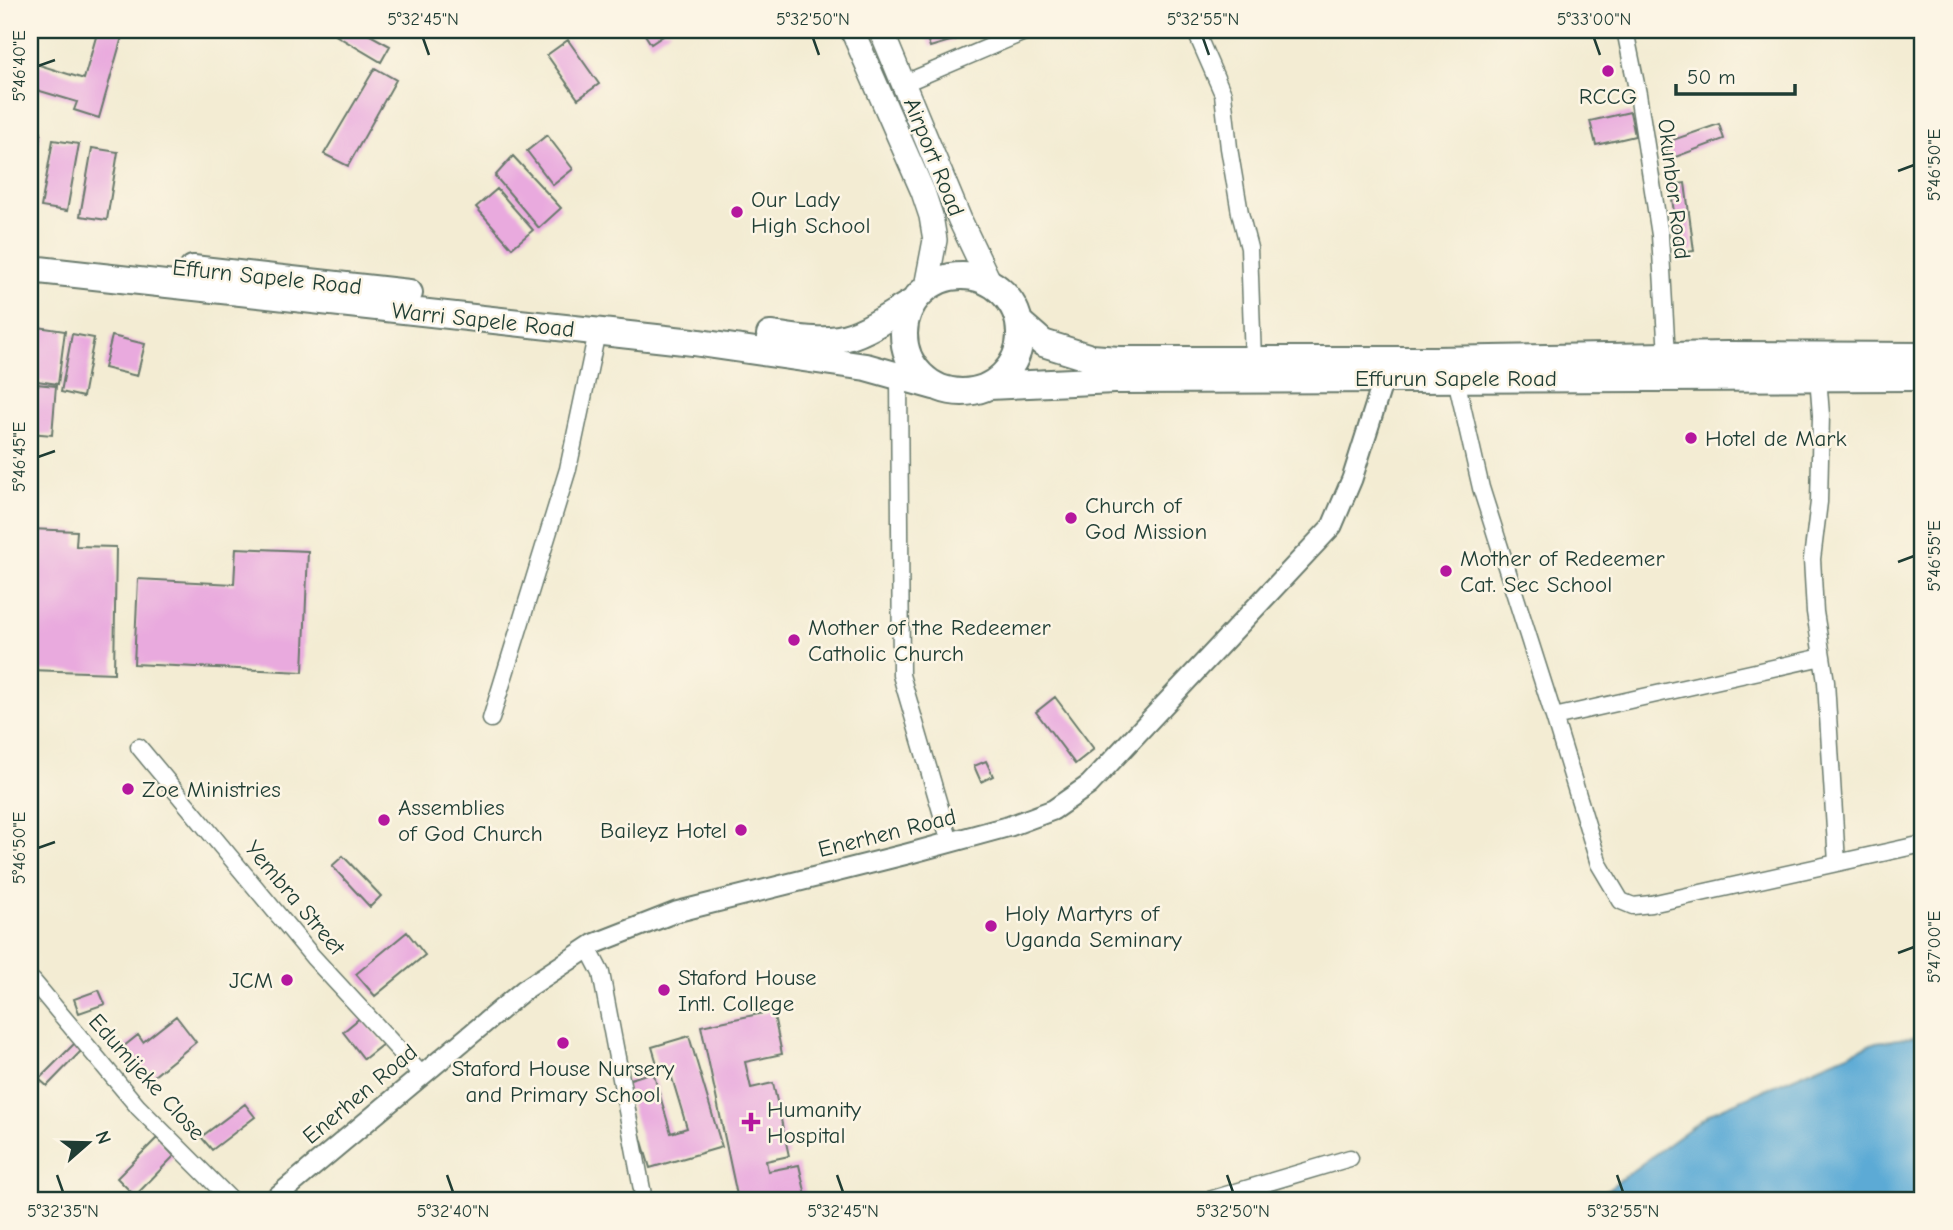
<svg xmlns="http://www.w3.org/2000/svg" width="1953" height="1230" font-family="'Comic Neue',sans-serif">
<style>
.water{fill:#5caad5;stroke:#3e7484;stroke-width:2}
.building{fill:#e9aade}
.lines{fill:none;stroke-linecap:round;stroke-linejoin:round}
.minor-casing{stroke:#697a6c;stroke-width:19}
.tertiary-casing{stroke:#697a6c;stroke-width:23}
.secondary-casing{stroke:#697a6c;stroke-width:26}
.trunk-casing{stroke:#697a6c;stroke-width:30}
.minor{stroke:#fff;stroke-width:16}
.tertiary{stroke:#fff;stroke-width:19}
.secondary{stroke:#fff;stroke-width:23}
.trunk{stroke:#fff;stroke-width:26}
.ticks{fill:none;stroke:#1f3d34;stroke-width:2.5}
.poi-dot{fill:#b5179e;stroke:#fcf5e5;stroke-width:2.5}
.labels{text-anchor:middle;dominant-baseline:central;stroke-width:5;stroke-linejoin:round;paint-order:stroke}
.poi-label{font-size:23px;fill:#1f3d34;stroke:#fcf5e5;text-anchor:start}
.street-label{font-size:23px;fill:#1f3d34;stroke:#fcf5e5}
.neatline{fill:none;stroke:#1f3d34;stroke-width:2.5}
.ticks-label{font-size:18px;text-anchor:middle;fill:#1f3d34}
</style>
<rect width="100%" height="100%" fill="#fcf5e5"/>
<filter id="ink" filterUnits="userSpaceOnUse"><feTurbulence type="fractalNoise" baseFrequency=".0143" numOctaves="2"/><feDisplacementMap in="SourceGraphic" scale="14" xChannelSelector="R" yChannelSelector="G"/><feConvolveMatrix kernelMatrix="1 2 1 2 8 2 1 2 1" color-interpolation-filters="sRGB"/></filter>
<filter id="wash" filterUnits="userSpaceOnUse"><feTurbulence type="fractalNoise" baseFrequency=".00686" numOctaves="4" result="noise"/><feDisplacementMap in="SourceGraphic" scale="28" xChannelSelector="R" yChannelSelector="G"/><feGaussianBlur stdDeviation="1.57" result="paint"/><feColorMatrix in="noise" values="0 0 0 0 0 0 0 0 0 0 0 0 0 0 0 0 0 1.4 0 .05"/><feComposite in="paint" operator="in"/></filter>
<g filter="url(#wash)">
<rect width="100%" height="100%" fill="#f3ecd3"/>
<path class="water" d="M1923 1036V1200H1593L1712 1112 1876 1042Z"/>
<g id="blocks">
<path class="building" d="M98 30H124L99 118 74 110 77 102 30 88V62L84 79Z
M327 30H361L390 46 381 62Z
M642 30H672L651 44Z
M924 30H957L960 38 930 47Z
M568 40 599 84 578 99 547 55Z
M375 68 396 80 348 166 324 154Z
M1630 112 1635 136 1596 145 1590 121Z
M1719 124 1724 139 1670 159 1664 143Z
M30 130 41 132 31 189H30Z
M547 135 573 169 553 185 527 151Z
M53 140 79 144 67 211 41 207Z
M92 148 118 152 107 220 80 216Z
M513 156 561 208 539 228 495 176Z
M1685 183 1694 251 1680 253 1670 185Z
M497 189 533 230 512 248 476 207Z
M38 327 65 331 58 384 30 380Z
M72 334 94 338 83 397 61 392Z
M112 336 145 344 137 376 104 368Z
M36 384 56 386 52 435 30 433V388L36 389Z
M30 529 77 531 76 546 116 547 114 673 30 670Z
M236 548 308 551 303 672 134 664 138 579 234 584Z
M1055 697 1094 749 1075 764 1036 712Z
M986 761 993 776 981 782 974 766Z
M343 856 381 896 370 907 332 866Z
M407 932 425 955 375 996 356 974Z
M99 990 105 1004 79 1013 74 999Z
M773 1011 782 1054 745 1062 751 1088 773 1083 789 1156 766 1161 768 1171 799 1165 807 1200H738L701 1026Z
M176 1016 196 1042 149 1080 123 1047 138 1035 143 1042Z
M361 1017 383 1044 364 1059 343 1032Z
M689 1036 722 1147 650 1168 624 1081 653 1072 671 1133 687 1128 669 1068 658 1067 652 1047Z
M76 1042 83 1049 47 1086 39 1079Z
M245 1104 255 1117 212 1150 201 1137Z
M157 1138 174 1156 135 1196 117 1178Z"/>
</g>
</g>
<g filter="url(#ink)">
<use href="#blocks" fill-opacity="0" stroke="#697a6c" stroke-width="2"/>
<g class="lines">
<g class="minor-casing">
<path id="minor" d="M1195 30 1223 94 1229 148 1240 213 1249 248 1253 360
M1625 30 1638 94 1660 235 1667 356
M905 83 1029 30
M899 376 901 675 950 842
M1818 377 1821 415 1819 502 1812 559 1815 612 1826 682 1837 863
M1456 379 1481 488 1554 717 1822 657
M1554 717 1599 864 1621 901 1633 906 1651 904 1923 844
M491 719 568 469 597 332
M139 747 313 957 421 1074
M588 948 601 973 644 1200
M33 981 138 1107 231 1200
M1209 1200 1350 1158"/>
</g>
<g class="tertiary-casing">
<path id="tertiary" d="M273 1200 524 990 594 944 676 912 907 854 1010 826 1053 810 1089 785 1332 526 1352 479 1384 378"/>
</g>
<g class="secondary-casing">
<path id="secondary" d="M852 30 923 192 931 216 935 240 926 287
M881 30 960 220 990 283"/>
</g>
<g class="trunk-casing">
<path id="trunk" d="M30 269 693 342 866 367 934 386
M193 269 409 293
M904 334a58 58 0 1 1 116 0a58 58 0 1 1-116 0Z
M1019 322 1043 343 1091 358 1119 360H1435L1728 355 1923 356
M770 335C792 337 816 343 838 339 864 335 890 315 913 302
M989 386 1114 380 1923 377"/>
</g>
<use href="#minor" class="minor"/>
<use href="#tertiary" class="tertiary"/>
<use href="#secondary" class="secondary"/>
<use href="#trunk" class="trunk"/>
</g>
</g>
<path class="ticks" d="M423 38 429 55M813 38 819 55M1203 38 1209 55M1594 38 1600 55M38 66 55 60M1898 171 1914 165M38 457 55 451M1898 562 1914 556M38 848 55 842M1898 953 1914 947M57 1175 63 1192M447 1175 453 1192M837 1175 843 1192M1227 1175 1233 1192M1617 1175 1623 1192"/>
<g class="poi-dot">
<circle cx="1608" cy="71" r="7"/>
<circle cx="737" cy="212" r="7"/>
<circle cx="1691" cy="438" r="7"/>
<circle cx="1071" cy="518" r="7"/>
<circle cx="1446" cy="571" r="7"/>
<circle cx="794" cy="640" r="7"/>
<circle cx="128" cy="789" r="7"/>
<circle cx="384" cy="820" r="7"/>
<circle cx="741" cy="830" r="7"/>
<circle cx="991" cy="926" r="7"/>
<circle cx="287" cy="980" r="7"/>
<circle cx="664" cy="990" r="7"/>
<circle cx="563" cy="1043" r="7"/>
<path d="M747.5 1111.5h7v7h7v7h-7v7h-7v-7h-7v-7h7z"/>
</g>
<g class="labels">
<g class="poi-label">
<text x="1608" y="96" text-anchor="middle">RCCG</text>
<text x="751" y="199">Our Lady<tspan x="751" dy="26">High School</tspan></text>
<text x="1705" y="438">Hotel de Mark</text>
<text x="1085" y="505">Church of<tspan x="1085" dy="26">God Mission</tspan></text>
<text x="1460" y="558">Mother of Redeemer<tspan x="1460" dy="26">Cat. Sec School</tspan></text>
<text x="808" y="627">Mother of the Redeemer<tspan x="808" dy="26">Catholic Church</tspan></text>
<text x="142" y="789">Zoe Ministries</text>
<text x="398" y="807">Assemblies<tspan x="398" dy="26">of God Church</tspan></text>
<text x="727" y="830" text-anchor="end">Baileyz Hotel</text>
<text x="1005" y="913">Holy Martyrs of<tspan x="1005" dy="26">Uganda Seminary</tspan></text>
<text x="678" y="977">Staford House<tspan x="678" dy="26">Intl. College</tspan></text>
<text x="273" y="980" text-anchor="end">JCM</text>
<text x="563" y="1068" text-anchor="middle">Staford House Nursery<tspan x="563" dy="26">and Primary School</tspan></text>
<text x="767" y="1109">Humanity<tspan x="767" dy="26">Hospital</tspan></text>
</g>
<g class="street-label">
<text transform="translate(934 157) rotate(68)">Airport Road</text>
<text transform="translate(1674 189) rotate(83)">Okunbor Road</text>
<text transform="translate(267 277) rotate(6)">Effurn Sapele Road</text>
<text transform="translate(483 320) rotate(6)">Warri Sapele Road</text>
<text x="1456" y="378">Effurun Sapele Road</text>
<text transform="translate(887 833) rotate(-14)">Enerhen Road</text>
<text transform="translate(295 898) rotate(50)">Yembra Street</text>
<text transform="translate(147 1077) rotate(48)">Edumijeke Close</text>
<text transform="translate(360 1094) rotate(-40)">Enerhen Road</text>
</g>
</g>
<rect width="1953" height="1230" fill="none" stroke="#fcf5e5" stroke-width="77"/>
<g transform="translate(88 1143) rotate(70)" stroke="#fcf5e5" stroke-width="5" paint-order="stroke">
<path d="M0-5L12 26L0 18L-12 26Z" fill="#1f3d34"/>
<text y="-10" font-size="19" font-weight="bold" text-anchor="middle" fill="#1f3d34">N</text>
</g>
<path d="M1676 84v10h119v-10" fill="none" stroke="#1f3d34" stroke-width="3.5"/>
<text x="1687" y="84" font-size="21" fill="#1f3d34" stroke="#fcf5e5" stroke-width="5" paint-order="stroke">50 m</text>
<rect x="38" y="38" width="1876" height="1154" class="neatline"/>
<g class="ticks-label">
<text x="423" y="25">5°32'45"N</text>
<text x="813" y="25">5°32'50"N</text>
<text x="1203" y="25">5°32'55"N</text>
<text x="1594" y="25">5°33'00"N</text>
<text transform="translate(19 66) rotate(-90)" y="6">5°46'40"E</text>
<text transform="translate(1934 165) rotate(-90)" y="6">5°46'50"E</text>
<text transform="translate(19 457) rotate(-90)" y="6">5°46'45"E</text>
<text transform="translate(1934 556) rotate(-90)" y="6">5°46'55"E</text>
<text transform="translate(19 848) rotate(-90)" y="6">5°46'50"E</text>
<text transform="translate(1934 947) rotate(-90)" y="6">5°47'00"E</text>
<text x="63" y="1217">5°32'35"N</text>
<text x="453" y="1217">5°32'40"N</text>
<text x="843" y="1217">5°32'45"N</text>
<text x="1233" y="1217">5°32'50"N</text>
<text x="1623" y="1217">5°32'55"N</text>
</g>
</svg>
